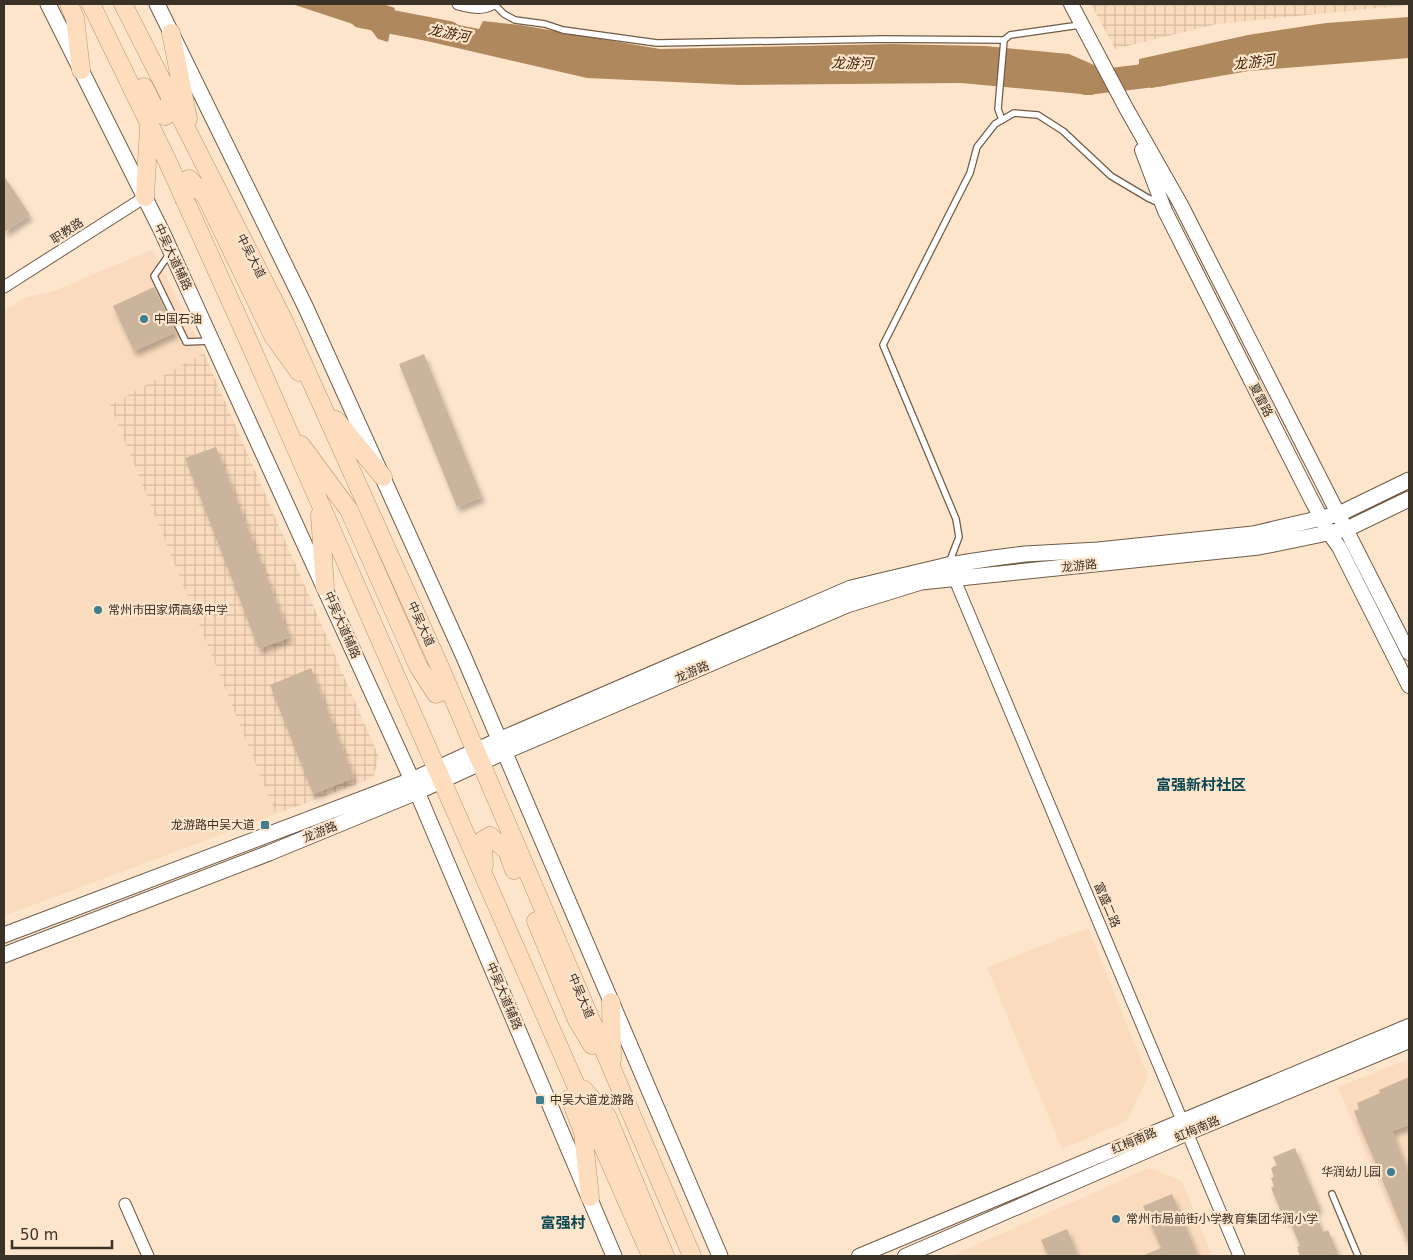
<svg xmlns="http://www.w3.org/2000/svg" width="1413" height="1260" font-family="'DejaVu Sans','Noto Sans SC',sans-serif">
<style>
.built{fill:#fadbbd}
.industrial{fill:url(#industrial-grid)}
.water{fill:#b0885d}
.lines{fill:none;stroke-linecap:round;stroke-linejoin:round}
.river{stroke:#b0885d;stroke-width:24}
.building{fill:#cbb49c;filter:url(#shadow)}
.service-casing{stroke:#705b46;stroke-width:8}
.minor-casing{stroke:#705b46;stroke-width:13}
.tertiary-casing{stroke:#705b46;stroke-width:16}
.secondary-casing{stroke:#705b46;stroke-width:17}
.primary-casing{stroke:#b7926c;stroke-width:19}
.service{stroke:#fff;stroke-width:5.5}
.minor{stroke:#fff;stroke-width:11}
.tertiary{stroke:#fff;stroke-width:14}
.secondary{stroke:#fff;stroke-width:15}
.primary{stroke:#fdddbd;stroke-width:18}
.poi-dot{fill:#3d7f90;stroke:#fde5cc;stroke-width:2}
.labels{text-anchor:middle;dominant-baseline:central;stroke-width:4.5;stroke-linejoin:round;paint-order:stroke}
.street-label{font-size:12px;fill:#3a3127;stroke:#fde5cc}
.poi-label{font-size:12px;fill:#3a3127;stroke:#fde5cc;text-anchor:start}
.water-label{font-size:14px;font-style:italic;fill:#3e2200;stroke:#fde5cc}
.quarter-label{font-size:15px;font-weight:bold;fill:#0a4552;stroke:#fde5cc}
</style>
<defs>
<pattern id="industrial-grid" width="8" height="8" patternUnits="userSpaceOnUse" patternTransform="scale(1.25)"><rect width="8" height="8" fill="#fadbbd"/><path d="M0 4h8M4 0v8" fill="none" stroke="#d7bca2"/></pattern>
<filter id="shadow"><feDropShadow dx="3" dy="5.5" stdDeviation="2.5" flood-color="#0004"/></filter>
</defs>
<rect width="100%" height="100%" fill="#fde5cc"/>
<path class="built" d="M153 249 204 353 110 405 276 814 4 916V311L24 298 54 291Z
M1088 928 1148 1077 1127 1121 1062 1149 987 967Z
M1409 1059V1256L1338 1087Z
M1149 1168 1182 1181 1212 1256H951Z"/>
<path class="industrial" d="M1091 4H1409V5L1217 24 1115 49Z
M204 353 379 757 373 778 276 814 110 405Z"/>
<path class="water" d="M292 4H383L395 8 388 42 378 39 371 30Z
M419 17 479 29 483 21 520 25 660 49 892 44 985 46 1069 54 1101 68 1112 87 1092 95 961 83 739 85 587 78 414 38Z
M1409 17V58L1249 71 1151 88 1147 83 1132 86 1126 71 1139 64V59L1248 35 1326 23Z"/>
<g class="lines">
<path class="river" d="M361 16 449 33
M1086 83 1162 74"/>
</g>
<path class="building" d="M4 176 30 215 4 232Z
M154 287 176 332 134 351 113 306Z
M424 354 482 497 457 507 399 364Z
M216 447 290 637 259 649 185 458Z
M311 668 354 778 313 794 270 685Z
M1409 1077V1125L1392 1131 1409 1173V1245L1354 1111 1359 1109 1357 1103 1380 1093 1379 1090Z
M1295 1148 1320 1208 1314 1210 1323 1232 1328 1230 1339 1256H1300L1297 1247 1300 1246 1289 1219 1285 1221 1271 1188 1274 1186 1271 1178 1274 1177 1271 1168 1277 1165 1273 1157Z
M1172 1194 1198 1256H1142L1161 1248 1143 1206Z
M1067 1229 1078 1256H1048L1041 1240Z"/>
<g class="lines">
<g class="service-casing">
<path id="service" d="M494 4 504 14 515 20 545 24 563 30 657 43 884 39 1004 40
M1002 120 998 109 1004 40 1010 35 1080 25
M170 253 154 276 186 342 211 341
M949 563 959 537 956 519 883 345 970 173 977 147 995 124 1014 113 1038 115 1063 131 1111 176 1148 198 1159 203
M1332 1194 1358 1256"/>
</g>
<g class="minor-casing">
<path id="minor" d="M458 4C470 7 482 10 492 4
M4 287 145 197
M952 573 1239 1256
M125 1204 148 1256"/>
</g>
<g class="tertiary-casing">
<path id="tertiary" d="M1071 4 1126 108 1181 205 1409 653
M1142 150 1165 211 1310 497 1329 533 1339 547 1409 686
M859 1256 1409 1026
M905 1256 1188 1133 1409 1041"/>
</g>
<g class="secondary-casing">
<path id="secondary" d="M48 4 163 234 412 780 614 1256
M157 4 306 308 463 655 720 1256
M4 935 412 780 499 740 851 588 948 565 994 558 1025 554 1098 550 1253 534 1339 514 1409 480
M4 955 269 853 417 792 504 752 847 605 921 582 1259 547 1347 529 1409 499"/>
</g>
<g class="primary-casing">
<path id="primary" d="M69 4 75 18 81 70
M91 4 166 158 253 351 651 1256
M123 4 283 319 439 665 692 1256
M171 33 188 119
M144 87 154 107 165 116 170 113V96
M145 197 149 127
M184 199V182L189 179 206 197 273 336 299 372
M336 420 383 477
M301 445 349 510 418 666 436 694 443 691 441 675
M320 515 325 587
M484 866 483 840 490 836 507 851 514 870
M536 921 577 1020 592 1045
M611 1002 612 1060
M583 1089 607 1116 665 1256
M570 1098 583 1132 590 1197"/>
</g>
<use href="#service" class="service"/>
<use href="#minor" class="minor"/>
<use href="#tertiary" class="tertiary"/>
<use href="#secondary" class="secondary"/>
<use href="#primary" class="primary"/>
</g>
<g class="poi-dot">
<circle cx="144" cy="319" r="5"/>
<circle cx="98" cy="610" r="5"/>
<rect x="260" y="820" width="10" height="10" rx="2.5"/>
<rect x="535" y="1095" width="10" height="10" rx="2.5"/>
<circle cx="1391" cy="1172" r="5"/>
<circle cx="1116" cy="1219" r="5"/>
</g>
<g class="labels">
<g class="street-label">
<text transform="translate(67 231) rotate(-33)">职教路</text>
<text transform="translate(251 256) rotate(63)">中吴大道</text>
<text transform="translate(173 257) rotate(65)">中吴大道辅路</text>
<text transform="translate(1261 400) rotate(63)">夏雷路</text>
<text transform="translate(1079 566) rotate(-6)">龙游路</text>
<text transform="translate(421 624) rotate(66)">中吴大道</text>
<text transform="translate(342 625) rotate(66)">中吴大道辅路</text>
<text transform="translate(692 672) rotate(-23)">龙游路</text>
<text transform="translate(320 832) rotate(-22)">龙游路</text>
<text transform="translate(1107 905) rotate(67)">富盛二路</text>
<text transform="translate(504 996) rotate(67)">中吴大道辅路</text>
<text transform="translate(581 996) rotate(67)">中吴大道</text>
<text transform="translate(1197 1129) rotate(-23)">虹梅南路</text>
<text transform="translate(1134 1141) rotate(-23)">红梅南路</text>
</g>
<g class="poi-label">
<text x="154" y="319">中国石油</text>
<text x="108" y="610">常州市田家炳高级中学</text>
<text x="255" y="825" text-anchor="end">龙游路中吴大道</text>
<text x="550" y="1100">中吴大道龙游路</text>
<text x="1381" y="1172" text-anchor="end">华润幼儿园</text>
<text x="1126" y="1219">常州市局前街小学教育集团华润小学</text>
</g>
<g class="water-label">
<text transform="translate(449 33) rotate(11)">龙游河</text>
<text transform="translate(1254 62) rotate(-7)">龙游河</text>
<text transform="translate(852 63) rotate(1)">龙游河</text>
</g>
<g class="quarter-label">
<text x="1201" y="785">富强新村社区</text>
<text x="563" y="1223">富强村</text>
</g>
</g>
<rect width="1413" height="1260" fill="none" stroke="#3a3127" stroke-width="10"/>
<path d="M12 1240v8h100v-8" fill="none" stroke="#3a3127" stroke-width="2.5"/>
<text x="20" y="1240" font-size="15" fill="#3a3127" stroke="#fde5cc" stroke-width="4" paint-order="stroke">50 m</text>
</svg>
